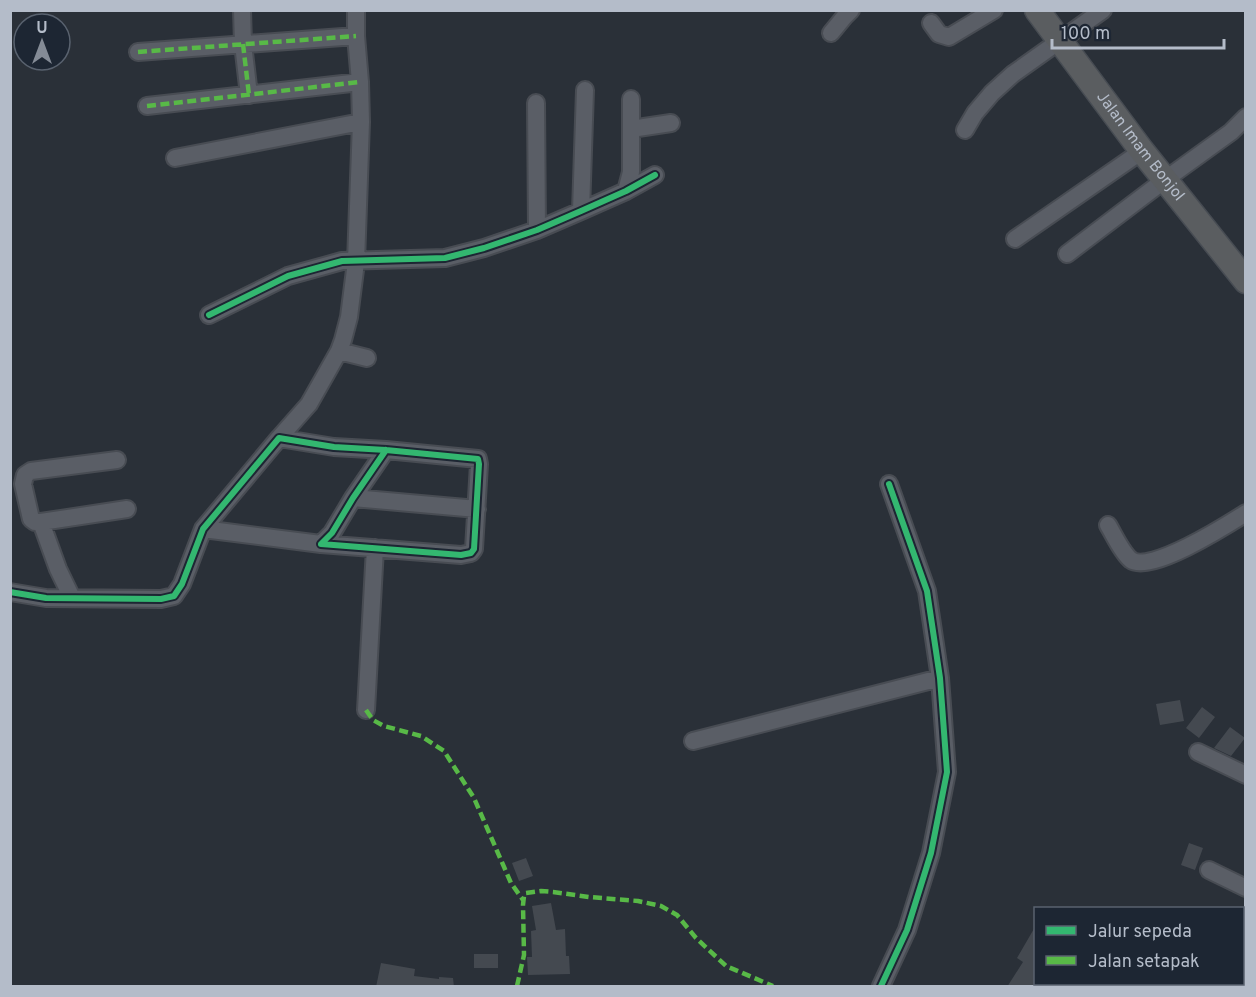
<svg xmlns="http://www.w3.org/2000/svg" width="1256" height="997" font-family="Overpass,sans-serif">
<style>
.building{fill:#444950}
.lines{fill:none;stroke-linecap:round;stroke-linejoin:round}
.minor-casing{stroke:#484c53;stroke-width:20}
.highway-casing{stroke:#474c53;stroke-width:27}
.minor{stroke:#5a5e66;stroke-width:16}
.highway{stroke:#5a5d60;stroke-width:24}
.quiet{stroke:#58b947;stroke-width:4.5;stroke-dasharray:9 4.5;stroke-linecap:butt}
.cycleway-casing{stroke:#1d2633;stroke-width:10}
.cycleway{stroke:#33b770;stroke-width:6}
.labels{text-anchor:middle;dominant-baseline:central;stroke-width:4.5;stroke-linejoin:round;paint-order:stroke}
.street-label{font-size:16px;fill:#b4bcc9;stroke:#1d2633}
</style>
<rect width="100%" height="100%" fill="#2a3038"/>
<path class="building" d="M1180 700 1184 721 1160 725 1156 704Z
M1202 707 1215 717 1199 738 1186 728Z
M1230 727 1245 738 1231 756 1214 748Z
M1189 843 1203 848 1195 870 1181 865Z
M526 858 533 876 519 881 512 863Z
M551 903 556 930 565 929 566 956H569L570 974 528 975 527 957H532L531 931 536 930 532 906Z
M1035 927V987H1007L1023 962 1017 958Z
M474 954H498V968H474Z
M381 963 415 969 414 976 439 979V977L453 978 454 987H376Z"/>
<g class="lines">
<g class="minor-casing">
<path id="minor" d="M242 10 243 44 249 95
M931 23 939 34 949 37 994 10
M831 33 845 16 851 10
M138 52 356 36
M536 103 537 230
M147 106 360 82
M631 129 671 123
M965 130 975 113 992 93 1013 74 1103 10
M175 158 361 122
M626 191 631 172V99
M581 211 585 90
M1015 239 1142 151
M1067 254 1166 179 1231 132 1246 117
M209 315 288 276 342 261 445 258 484 248 537 230 581 211 626 191 655 175
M339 351 367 358
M279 438 309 404 339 351 343 340 349 317 356 262 361 122 360 82 356 36V10
M353 498 477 509
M41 522 127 509
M1108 525C1114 535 1122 553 1131 560 1150 574 1227 525 1246 513
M203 529 321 544
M10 592 46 598 161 599 174 596 182 584 203 529 279 438 334 447 386 450 478 459 479 464 474 549 471 553 461 555 321 544 332 533 353 498 386 450
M72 598 58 569 41 522H35L31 519 23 484 25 475 31 471 117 460
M366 710 375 548
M693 741 940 678
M1198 752 1246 775
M1209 870 1246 888
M1242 978 1246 980
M881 986 907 930 931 853 947 772 940 678 927 591 889 484
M1115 986 1117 984"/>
</g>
<g class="highway-casing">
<g id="highway">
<path id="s1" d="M1037 10 1142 151 1246 281"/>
</g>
</g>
<use href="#minor" class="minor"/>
<use href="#highway" class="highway"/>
<path class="quiet" d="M243 44 249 95
M138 52 356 36
M147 106 360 82
M366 710 373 720 384 726 421 736 444 751 474 798 511 883 523 900
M517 986 524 955 523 905 524 896 526 893 541 891 553 892 589 897 638 901 661 906 677 915 696 938 726 966 773 986"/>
<g class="cycleway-casing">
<path id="cycleway" d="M209 315 288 276 342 261 445 258 484 248 537 230 581 211 626 191 655 175
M10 592 46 598 161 599 174 596 182 584 203 529 279 438 334 447 386 450 478 459 479 464 474 549 471 553 461 555 321 544 332 533 353 498 386 450
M881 986 907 930 931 853 947 772 940 678 927 591 889 484"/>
</g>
<use href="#cycleway" class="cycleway"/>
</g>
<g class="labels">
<g class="street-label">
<text stroke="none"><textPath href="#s1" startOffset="171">Jalan Imam Bonjol</textPath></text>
</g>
</g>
<rect width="1256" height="997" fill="none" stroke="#b4bcc9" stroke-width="24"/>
<rect x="1034" y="907" width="210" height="78" fill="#1d2633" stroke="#59626f" stroke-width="1.5"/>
<rect x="1046" y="926" width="30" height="9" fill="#33b770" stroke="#59626f" stroke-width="1.5"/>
<text x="1088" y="937" font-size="18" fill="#b4bcc9">Jalur sepeda</text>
<rect x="1046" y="956" width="30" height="9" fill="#58b947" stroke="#59626f" stroke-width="1.5"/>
<text x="1088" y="967" font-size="18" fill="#b4bcc9">Jalan setapak</text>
<g transform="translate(42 42)"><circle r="28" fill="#1d2633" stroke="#59626f" stroke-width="1.5"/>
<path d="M0-4.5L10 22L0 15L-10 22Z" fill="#848b96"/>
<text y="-9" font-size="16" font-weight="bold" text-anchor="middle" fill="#b4bcc9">U</text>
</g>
<path d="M1052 39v9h172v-9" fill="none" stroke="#b4bcc9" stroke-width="3"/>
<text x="1061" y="39" font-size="18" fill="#b4bcc9" stroke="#1d2633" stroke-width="4.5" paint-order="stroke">100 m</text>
</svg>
